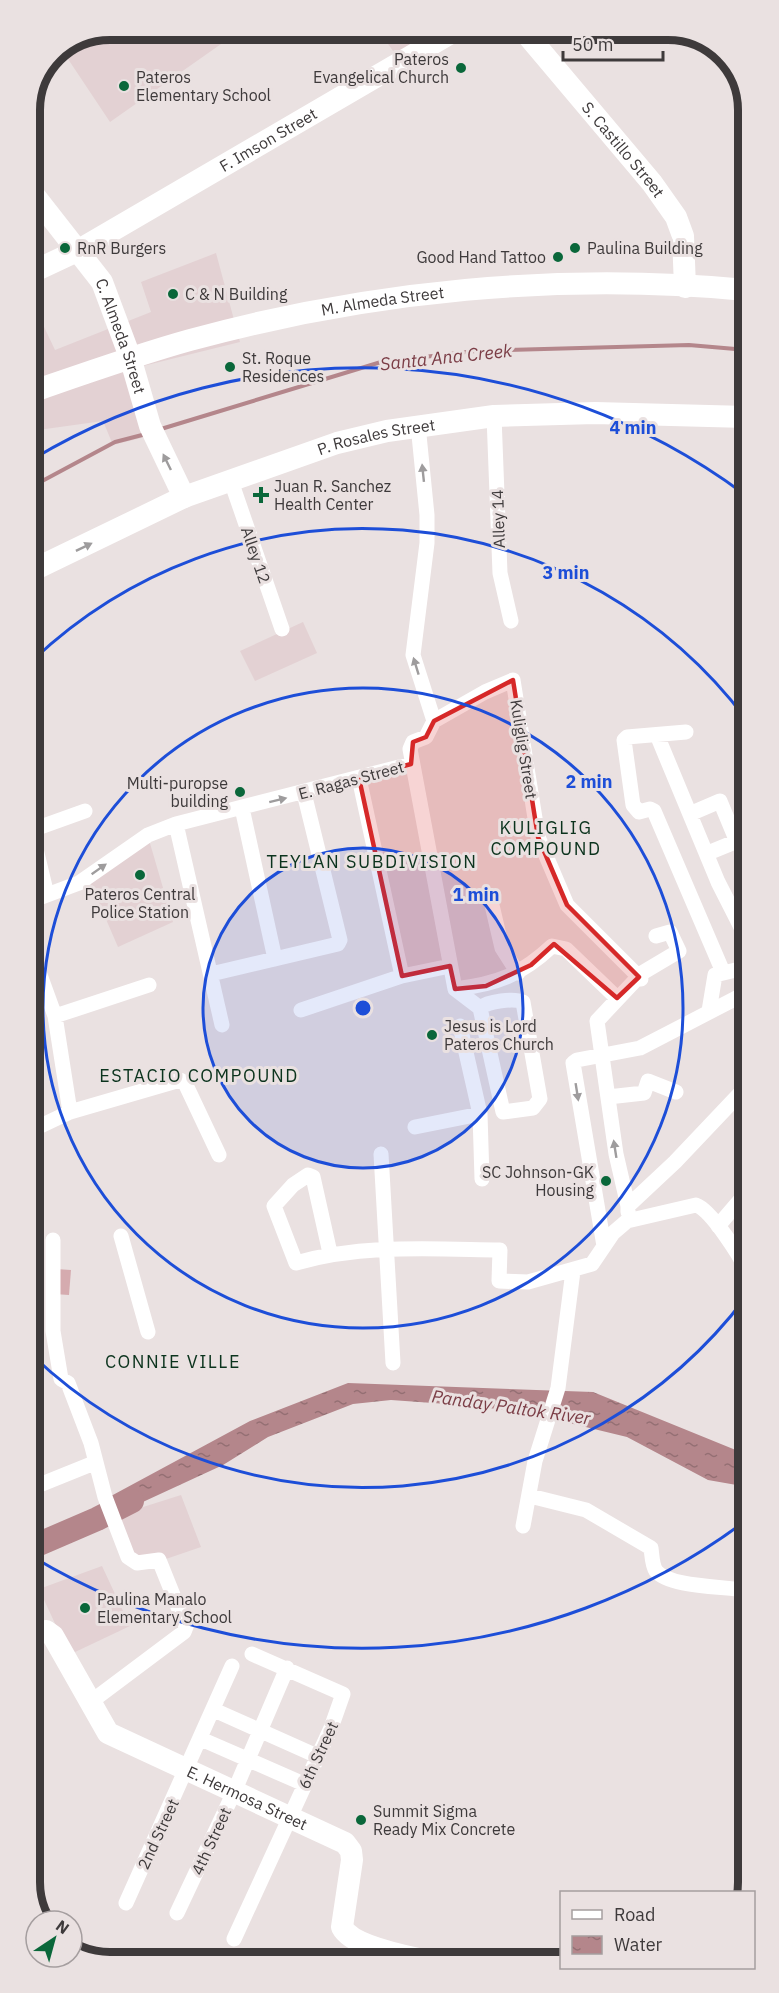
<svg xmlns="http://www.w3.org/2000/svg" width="779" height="1993" font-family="'IBM Plex Sans',sans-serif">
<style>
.built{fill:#e3d1d3}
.pitch{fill:#d5abaf}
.water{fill:url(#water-ripples)}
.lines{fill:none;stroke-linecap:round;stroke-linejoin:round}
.stream{stroke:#b4868b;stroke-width:4}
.river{stroke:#b4868b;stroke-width:24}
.street{stroke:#fff;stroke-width:15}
.secondary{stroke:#fff;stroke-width:22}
.oneway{fill:#9e9c9d}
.marked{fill:#d62828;fill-opacity:0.2;stroke:#d62828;stroke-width:4.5;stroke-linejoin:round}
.ring{fill:none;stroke:#1d4ed8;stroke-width:3}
.poi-dot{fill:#0a673a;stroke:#eae1e1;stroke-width:2}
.labels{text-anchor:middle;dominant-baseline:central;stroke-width:6;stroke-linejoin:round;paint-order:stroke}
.poi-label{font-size:16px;fill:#3e3a3b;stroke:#eae1e1;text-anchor:start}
.street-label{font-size:16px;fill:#3e3a3b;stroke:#eae1e1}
.water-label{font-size:18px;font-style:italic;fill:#7b3d46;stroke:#eae1e1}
.neighbourhood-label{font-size:18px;letter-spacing:1.5px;fill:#0b331d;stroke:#eae1e1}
.rim{fill:none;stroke:#3e3a3b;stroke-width:8}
.centre{fill:#1d4ed8;stroke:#eae1e1;stroke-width:3}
.ring-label{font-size:18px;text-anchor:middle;font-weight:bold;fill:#1d4ed8;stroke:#eae1e1;stroke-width:6;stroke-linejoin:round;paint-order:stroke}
</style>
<defs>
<pattern id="water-ripples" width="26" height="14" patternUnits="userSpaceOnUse" patternTransform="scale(1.5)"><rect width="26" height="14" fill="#b4868b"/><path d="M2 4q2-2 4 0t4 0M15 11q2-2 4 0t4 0" fill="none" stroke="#946f73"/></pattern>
</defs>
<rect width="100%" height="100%" fill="#eae1e1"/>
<path class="built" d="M110 30H241L110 122 62 50Z
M378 30H422L426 37 396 55Z
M216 253 240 342 139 367 157 434 113 445 103 421 31 431 30 315 37 312 55 350 151 312 141 282Z
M303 622 317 653 255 681 240 651Z
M147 833 173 922 118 947 89 880Z
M181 1495 201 1547 163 1560 136 1558 118 1515Z
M102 1566 130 1626 73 1653 65 1645 39 1589Z"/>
<path class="pitch" d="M56 1269 71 1270 69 1295 54 1294Z"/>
<path class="water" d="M348 1383 593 1392 748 1455V1487L708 1480 627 1437 532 1414 475 1406 391 1400 353 1404 268 1437 223 1465 119 1513 111 1496 250 1421Z"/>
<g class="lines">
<path class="stream" d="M161 429 381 362 475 351 689 345 747 350
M31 487 115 442 146 434"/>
<path class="river" d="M32 1547 97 1519 132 1501"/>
<path class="street" d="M494 416 500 573 511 621
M418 425 427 515V543L413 655 434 721 426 737 413 742 410 749 455 989
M231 481 282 629
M434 721 485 692 513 680 538 837 567 905 641 979
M686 732 627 737 624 740 633 805 639 812 650 809 654 811 723 972
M657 735 718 882 748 941
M359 778 402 976
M242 808 275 959
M692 813 720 801 737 842
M176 824 222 1025
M31 828 47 895
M32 830 85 811
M708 853 747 837
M31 901 79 883 148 835 176 824 411 764
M491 901 502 948 518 973
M31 950 55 1016 70 1112
M211 974 338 944 340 940 304 793
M455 989 480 1008C488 1001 514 998 523 1002L540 1099 533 1108 503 1112 480 1008
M455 989C497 984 521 975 552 946L566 949 617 998
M301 1010 402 976 450 966
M709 1011 715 975 748 967
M55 1016 149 985
M460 1026 480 1114 482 1179
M608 1097 644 1093 648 1081 676 1092
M415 1127 480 1114
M32 1130 70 1112 180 1080 185 1083 219 1155
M381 1154 393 1363
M628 1206 616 1154 597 1021 642 973 679 951 670 932 656 936
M628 1212V1206L675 1162 748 1085
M718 1226 748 1191
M121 1236 148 1332
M53 1240V1331L61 1379 68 1383 91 1443 105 1497 128 1557 137 1563 159 1560 186 1627 184 1632 92 1701
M604 1246 573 1063 577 1060 640 1048 748 992
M330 1253 313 1177 308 1175 293 1185 274 1206 296 1263C363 1244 431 1249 500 1250L499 1281 528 1282 592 1264 613 1233 627 1221 696 1205C711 1210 742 1258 748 1274
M32 1470 39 1485
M32 1488 94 1463
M530 1496 586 1510 651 1548C652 1555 652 1565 656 1571 670 1588 727 1586 749 1591
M523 1526 535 1461 558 1388 573 1271
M214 1710 317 1756
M201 1739 304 1784
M126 1903 232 1666
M177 1913 234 1792 287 1668
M234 1939 331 1728 343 1694 252 1654"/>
<g class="secondary">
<path id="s1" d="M523 30 652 183 676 217 683 236 685 287"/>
<path id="s2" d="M30 190 102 282 130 357 150 426 184 497"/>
<path id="s3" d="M30 273 79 250 456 30"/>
<path id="s4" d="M31 392C83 374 136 355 190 340 369 291 561 272 746 290"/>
<path id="s5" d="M31 571 184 497 337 443 387 431 494 416 595 413 747 417"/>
<path id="s6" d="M32 1634 46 1631 53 1636 108 1733 345 1843 351 1851 352 1860 342 1927C352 1947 405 1956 427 1961"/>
</g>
</g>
<defs><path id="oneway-solid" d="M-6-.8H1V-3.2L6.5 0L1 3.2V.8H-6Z" transform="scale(1.5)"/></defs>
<g class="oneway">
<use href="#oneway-solid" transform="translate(167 462) rotate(-116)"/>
<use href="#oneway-solid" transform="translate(423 473) rotate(-96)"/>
<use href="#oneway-solid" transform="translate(84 547) rotate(-26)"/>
<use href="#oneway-solid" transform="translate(416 666) rotate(-107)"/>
<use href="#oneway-solid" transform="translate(278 800) rotate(-14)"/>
<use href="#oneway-solid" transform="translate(99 869) rotate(-35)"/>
<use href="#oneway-solid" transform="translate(577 1092) rotate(81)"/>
<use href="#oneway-solid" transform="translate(615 1149) rotate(-99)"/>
</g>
<path class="marked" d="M513 680 538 837 567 905 639 977 617 998 554 944 531 965 486 986 455 989 450 966 402 976 359 778 411 764 413 742 426 737 434 721Z"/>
<circle cx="363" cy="1008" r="160" fill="#1d4ed8" fill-opacity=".12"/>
<g class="ring">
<circle cx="363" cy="1008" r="160"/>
<circle cx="363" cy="1008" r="320"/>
<path d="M746 1297A480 480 0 0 1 33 1356M33 660A480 480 0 0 1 746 719"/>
<path d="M748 1519A640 640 0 0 1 33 1557M33 459A640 640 0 0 1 744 494"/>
</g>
<g class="poi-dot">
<circle cx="461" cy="68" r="6"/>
<circle cx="124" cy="86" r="6"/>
<circle cx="65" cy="248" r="6"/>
<circle cx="575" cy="248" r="6"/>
<circle cx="558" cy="257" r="6"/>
<circle cx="173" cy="294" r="6"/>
<circle cx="230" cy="367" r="6"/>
<path d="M258 486h6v6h6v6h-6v6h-6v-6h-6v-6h6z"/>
<circle cx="240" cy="792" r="6"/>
<circle cx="140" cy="875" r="6"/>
<circle cx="432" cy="1035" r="6"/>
<circle cx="606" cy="1181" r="6"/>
<circle cx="85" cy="1608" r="6"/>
<circle cx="361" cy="1820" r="6"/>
</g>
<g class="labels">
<g class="poi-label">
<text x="449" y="59" text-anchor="end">Pateros<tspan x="449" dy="18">Evangelical Church</tspan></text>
<text x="136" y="77">Pateros<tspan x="136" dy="18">Elementary School</tspan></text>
<text x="77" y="248">RnR Burgers</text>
<text x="587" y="248">Paulina Building</text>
<text x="546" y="257" text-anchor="end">Good Hand Tattoo</text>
<text x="185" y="294">C &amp; N Building</text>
<text x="242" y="358">St. Roque<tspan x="242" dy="18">Residences</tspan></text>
<text x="274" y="486">Juan R. Sanchez<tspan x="274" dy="18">Health Center</tspan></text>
<text x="228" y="783" text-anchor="end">Multi-puropse<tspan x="228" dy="18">building</tspan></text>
<text x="140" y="894" text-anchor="middle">Pateros Central<tspan x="140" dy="18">Police Station</tspan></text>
<text x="444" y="1026">Jesus is Lord<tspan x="444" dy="18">Pateros Church</tspan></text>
<text x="594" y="1172" text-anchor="end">SC Johnson-GK<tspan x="594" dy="18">Housing</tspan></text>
<text x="97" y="1599">Paulina Manalo<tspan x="97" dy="18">Elementary School</tspan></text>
<text x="373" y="1811">Summit Sigma<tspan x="373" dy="18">Ready Mix Concrete</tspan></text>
</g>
<g class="street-label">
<text stroke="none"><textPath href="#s3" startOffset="273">F. Imson Street</textPath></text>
<text stroke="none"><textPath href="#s1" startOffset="156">S. Castillo Street</textPath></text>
<text stroke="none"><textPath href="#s4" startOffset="364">M. Almeda Street</textPath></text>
<text stroke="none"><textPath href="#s2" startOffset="174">C. Almeda Street</textPath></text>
<text stroke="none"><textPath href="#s5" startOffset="372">P. Rosales Street</textPath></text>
<text transform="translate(498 519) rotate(-92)">Alley 14</text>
<text transform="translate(256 555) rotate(71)">Alley 12</text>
<text transform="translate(524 749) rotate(81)">Kuliglig Street</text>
<text transform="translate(351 780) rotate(-15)">E. Ragas Street</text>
<text transform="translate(318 1755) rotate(-65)">6th Street</text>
<text stroke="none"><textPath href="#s6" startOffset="288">E. Hermosa Street</textPath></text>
<text transform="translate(158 1834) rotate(-65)">2nd Street</text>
<text transform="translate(211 1841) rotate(-65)">4th Street</text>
</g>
<g class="water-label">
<text transform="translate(446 357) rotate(-6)">Santa Ana Creek</text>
<text transform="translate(511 1407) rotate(8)">Panday Paltok River</text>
</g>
<g class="neighbourhood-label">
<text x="546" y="827">KULIGLIG<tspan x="546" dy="21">COMPOUND</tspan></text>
<text x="372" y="861">TEYLAN SUBDIVISION</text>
<text x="199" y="1075">ESTACIO COMPOUND</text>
<text x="173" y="1361">CONNIE VILLE</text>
</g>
</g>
<path d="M0 0H779V1993H0ZM110 40H668A70 70 0 0 1 738 110V1882A70 70 0 0 1 668 1952H110A70 70 0 0 1 40 1882V110A70 70 0 0 1 110 40Z" fill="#eae1e1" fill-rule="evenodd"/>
<path class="rim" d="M110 40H668A70 70 0 0 1 738 110V1882A70 70 0 0 1 668 1952H110A70 70 0 0 1 40 1882V110A70 70 0 0 1 110 40Z"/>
<circle cx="363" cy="1008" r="9" class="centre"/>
<g class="ring-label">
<text x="633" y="434">4 min</text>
<text x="566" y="579">3 min</text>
<text x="589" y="788">2 min</text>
<text x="476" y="901">1 min</text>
</g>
<rect x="560" y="1891" width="195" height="78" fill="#eae1e1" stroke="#a59e9f" stroke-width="1.5"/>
<rect x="572" y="1910" width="30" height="9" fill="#ffffff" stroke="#a59e9f" stroke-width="1.5"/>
<text x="614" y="1921" font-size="18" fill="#3e3a3b">Road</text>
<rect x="572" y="1936" width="30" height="18" fill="url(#water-ripples)" stroke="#a59e9f" stroke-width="1.5"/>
<text x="614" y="1951" font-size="18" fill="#3e3a3b">Water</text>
<g transform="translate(54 1939) rotate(36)"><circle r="28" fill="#eae1e1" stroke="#a59e9f" stroke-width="1.5"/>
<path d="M0-4.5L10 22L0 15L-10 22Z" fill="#0a673a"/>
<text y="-9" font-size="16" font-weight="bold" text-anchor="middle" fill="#3e3a3b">N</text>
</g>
<path d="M563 51v9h100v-9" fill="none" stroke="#3e3a3b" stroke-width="3"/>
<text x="572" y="51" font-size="18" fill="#3e3a3b" stroke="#eae1e1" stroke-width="4.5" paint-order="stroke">50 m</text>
</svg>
